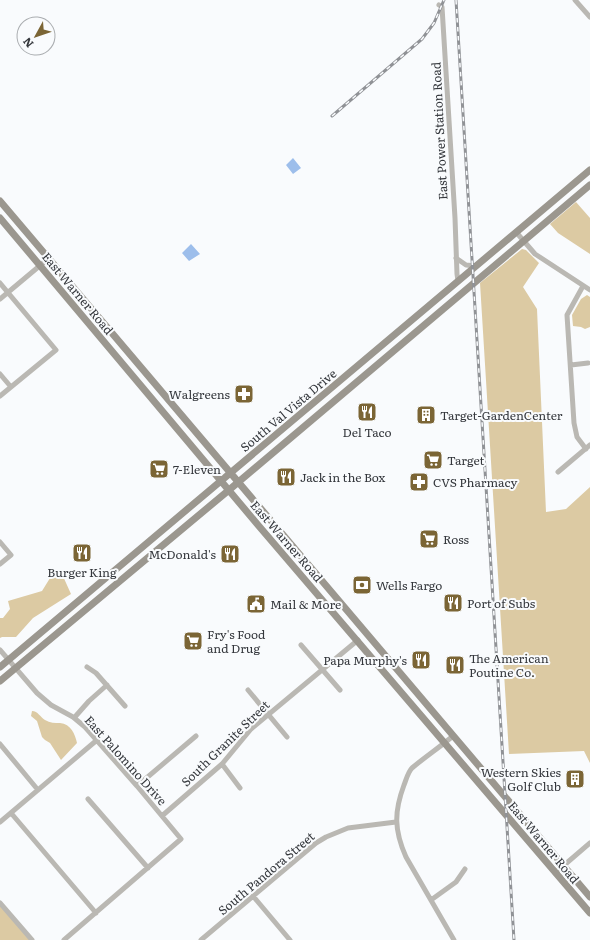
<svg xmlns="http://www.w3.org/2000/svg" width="590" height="940" font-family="Literata,serif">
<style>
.green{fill:#dccaa3}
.water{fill:#9dbeeb}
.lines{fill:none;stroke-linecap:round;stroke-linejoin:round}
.minor{stroke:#bab8b3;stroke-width:5}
.secondary{stroke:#9b978f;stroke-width:7}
.rail-casing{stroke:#909296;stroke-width:3}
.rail{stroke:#f9fbfd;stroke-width:1.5;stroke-dasharray:4.5;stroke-linecap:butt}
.labels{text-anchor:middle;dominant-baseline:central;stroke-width:4;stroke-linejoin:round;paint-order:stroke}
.street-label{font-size:12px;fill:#34373c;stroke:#f9fbfd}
.poi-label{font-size:12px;fill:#34373c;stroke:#f9fbfd;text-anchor:start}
</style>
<rect width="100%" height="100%" fill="#f9fbfd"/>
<path class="green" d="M576 202 590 218V254L558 233 550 224Z
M522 249 526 250 539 263 523 287 537 309 546 512 566 509 590 487V763L584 751 509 754 480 283Z
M587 295 590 297V327L585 329 581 327 573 326 572 315 581 299Z
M55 570 62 574 71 594 33 618 16 637H2L0 638V618H3L10 609 8 601 42 591Z
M32 711C38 711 40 717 45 720 50 723 55 723 60 723 71 724 75 734 77 743L61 760 50 743 45 740 42 737 37 721 31 716Z
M0 903 32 940H0Z"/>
<path class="water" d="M293 158 301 168 293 174 286 165Z
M191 244 200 254 189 261 182 253Z"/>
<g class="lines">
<path class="minor" d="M575 0 590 17
M439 5 442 7 455 218 457 274 458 281
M516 232 535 254 590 290
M456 258 466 265 476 266
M0 283 56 350 0 396
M583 286 567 315 574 423 577 437 586 449
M0 299 49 258
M571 365 588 363
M0 374 11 387
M558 472 590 445
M0 542 11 555 0 564
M301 645 340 690
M0 650 37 693 51 705 73 717 85 727 137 786 181 839 64 940
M87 667 96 673 125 706
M248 690 287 737
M74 718 89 701 107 685
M453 736C440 747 425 757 412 768 408 772 406 780 404 785 394 812 394 830 406 857L454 940
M0 744 38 790
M222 764 240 788
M137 786 196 736
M88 799 148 868
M11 813 96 913
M163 815 222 764 251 729 358 640
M0 822 97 740
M555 873 590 843
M253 896 290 940
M431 900 456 882 465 869
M0 903 32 940
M201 940 316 843 326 837 348 828 396 822"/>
<path class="secondary" d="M0 201 590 897
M0 218 258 525 590 913
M0 667 590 170
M0 681 229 490 590 185"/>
<g class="rail-casing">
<path id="rail" d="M456 0 514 940
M332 116 422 39 434 23 444 0"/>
</g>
<use href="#rail" class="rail"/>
</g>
<defs>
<g id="pharmacy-square" transform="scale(1)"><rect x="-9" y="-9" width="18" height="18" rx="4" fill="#7b6535" stroke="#f9fbfd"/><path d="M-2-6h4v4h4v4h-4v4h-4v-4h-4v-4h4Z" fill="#fff"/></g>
<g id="restaurant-square" transform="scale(1)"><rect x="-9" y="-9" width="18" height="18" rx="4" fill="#7b6535" stroke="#f9fbfd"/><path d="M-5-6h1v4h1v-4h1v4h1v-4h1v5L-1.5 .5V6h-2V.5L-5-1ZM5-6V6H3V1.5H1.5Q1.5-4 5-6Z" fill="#fff"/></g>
<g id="building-square" transform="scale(1)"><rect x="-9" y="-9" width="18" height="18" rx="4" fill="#7b6535" stroke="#f9fbfd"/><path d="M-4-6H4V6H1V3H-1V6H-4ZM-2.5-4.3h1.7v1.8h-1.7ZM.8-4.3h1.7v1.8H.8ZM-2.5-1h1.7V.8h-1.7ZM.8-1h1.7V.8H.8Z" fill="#fff"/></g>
<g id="supermarket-square" transform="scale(1)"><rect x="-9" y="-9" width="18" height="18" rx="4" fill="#7b6535" stroke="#f9fbfd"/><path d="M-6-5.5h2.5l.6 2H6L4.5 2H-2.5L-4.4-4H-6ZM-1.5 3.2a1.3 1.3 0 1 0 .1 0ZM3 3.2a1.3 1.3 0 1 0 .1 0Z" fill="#fff"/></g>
<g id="bank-square" transform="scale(1)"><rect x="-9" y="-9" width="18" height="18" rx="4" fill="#7b6535" stroke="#f9fbfd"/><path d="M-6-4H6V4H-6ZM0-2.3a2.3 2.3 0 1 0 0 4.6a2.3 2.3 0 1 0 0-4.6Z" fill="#fff"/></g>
<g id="civic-square" transform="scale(1)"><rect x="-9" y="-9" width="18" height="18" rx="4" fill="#7b6535" stroke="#f9fbfd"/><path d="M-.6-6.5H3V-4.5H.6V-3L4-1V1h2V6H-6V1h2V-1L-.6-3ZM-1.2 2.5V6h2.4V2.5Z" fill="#fff"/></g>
</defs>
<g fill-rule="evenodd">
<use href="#pharmacy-square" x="244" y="394"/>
<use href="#restaurant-square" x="367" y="412"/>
<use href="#building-square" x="426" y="415"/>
<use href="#supermarket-square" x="433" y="460"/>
<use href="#supermarket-square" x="159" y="469"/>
<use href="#restaurant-square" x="286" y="477"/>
<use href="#pharmacy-square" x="419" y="482"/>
<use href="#supermarket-square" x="429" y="539"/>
<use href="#restaurant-square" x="82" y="553"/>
<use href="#restaurant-square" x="230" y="554"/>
<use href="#bank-square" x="362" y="585"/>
<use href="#restaurant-square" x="453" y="603"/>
<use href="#civic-square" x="256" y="604"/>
<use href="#supermarket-square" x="193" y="641"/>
<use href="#restaurant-square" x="421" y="660"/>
<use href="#restaurant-square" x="455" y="665"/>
<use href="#building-square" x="575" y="779"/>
</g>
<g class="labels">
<g class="street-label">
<text transform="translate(439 131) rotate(-93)">East Power Station Road</text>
<text transform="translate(78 293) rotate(50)">East Warner Road</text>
<text transform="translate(288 410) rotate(-40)">South Val Vista Drive</text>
<text transform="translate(287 541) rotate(49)">East Warner Road</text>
<text transform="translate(225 743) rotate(-44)">South Granite Street</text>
<text transform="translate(126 760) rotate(48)">East Palomino Drive</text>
<text transform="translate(544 842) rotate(50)">East Warner Road</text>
<text transform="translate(266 873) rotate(-40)">South Pandora Street</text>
</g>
<g class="poi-label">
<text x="230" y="394" text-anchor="end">Walgreens</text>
<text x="440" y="415">Target-GardenCenter</text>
<text x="367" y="432" text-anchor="middle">Del Taco</text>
<text x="447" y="460">Target</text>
<text x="173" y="469">7-Eleven</text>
<text x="300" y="477">Jack in the Box</text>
<text x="433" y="482">CVS Pharmacy</text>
<text x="443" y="539">Ross</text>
<text x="216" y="554" text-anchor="end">McDonald's</text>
<text x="82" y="572" text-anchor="middle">Burger King</text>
<text x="376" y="585">Wells Fargo</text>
<text x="467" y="603">Port of Subs</text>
<text x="270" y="604">Mail &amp; More</text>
<text x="207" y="634">Fry's Food<tspan x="207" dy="14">and Drug</tspan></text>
<text x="469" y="658">The American<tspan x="469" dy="14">Poutine Co.</tspan></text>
<text x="407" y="660" text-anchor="end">Papa Murphy's</text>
<text x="561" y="772" text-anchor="end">Western Skies<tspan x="561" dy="14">Golf Club</tspan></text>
</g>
</g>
<g transform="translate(36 36) rotate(230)"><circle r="19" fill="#f9fbfd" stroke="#aaadb0"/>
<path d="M0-3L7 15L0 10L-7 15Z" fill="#7b6535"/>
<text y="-6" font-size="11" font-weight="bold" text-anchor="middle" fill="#34373c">N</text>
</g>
</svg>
